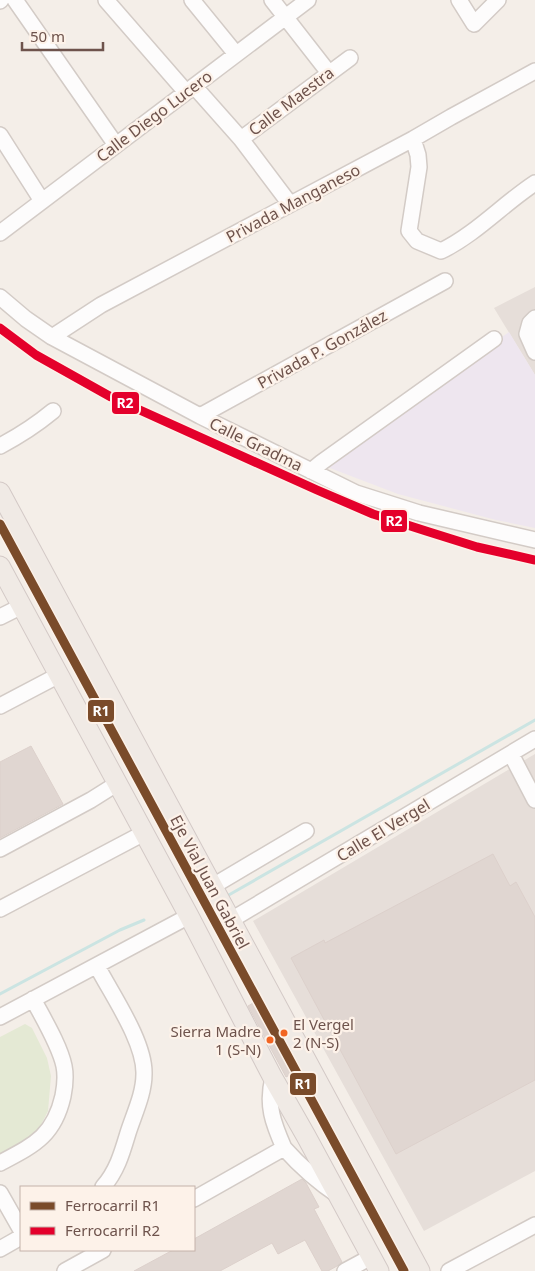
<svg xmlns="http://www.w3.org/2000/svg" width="535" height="1271" font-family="'Noto Sans',sans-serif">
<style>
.industrial{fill:#e6ded9}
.education{fill:#eee6ef}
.green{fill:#e4e9d4}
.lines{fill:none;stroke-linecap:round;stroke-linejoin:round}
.stream{stroke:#cbe4e2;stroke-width:3}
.building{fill:#e0d6d1;stroke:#dcd0cb}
.minor-casing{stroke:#d3cbc6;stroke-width:18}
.major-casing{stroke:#d3c9c6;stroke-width:21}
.minor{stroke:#fdfcfc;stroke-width:15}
.major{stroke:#f0eae5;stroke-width:19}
.rail-1-casing{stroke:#fdf2e9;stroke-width:12}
.rail-2-casing{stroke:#fdf2e9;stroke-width:12}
.rail-1{stroke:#7a4b2a;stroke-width:9}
.rail-2{stroke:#e4002b;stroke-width:9}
.bus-dot{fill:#f26522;stroke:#fdf2e9;stroke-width:2}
.labels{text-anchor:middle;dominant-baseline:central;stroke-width:4.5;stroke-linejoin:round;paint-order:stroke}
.bus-label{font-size:15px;fill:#6e534c;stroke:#fdf2e9;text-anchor:start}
.street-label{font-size:16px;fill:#6e534c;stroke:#fdf2e9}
.line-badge{stroke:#fdf2e9;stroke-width:2}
.badge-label{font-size:14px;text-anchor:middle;font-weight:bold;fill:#fff}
</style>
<rect width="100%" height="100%" fill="#f4eee8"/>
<path class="industrial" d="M535 287V375L494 308Z
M535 754V1171L424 1231 253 921Z"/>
<path class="education" d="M509 332 535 375V528L496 520 398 494 322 465Z"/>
<path class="green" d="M25 1024 32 1028 47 1058 51 1076 48 1111 36 1135 0 1154V1037Z"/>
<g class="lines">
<path class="stream" d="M227 896 535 720
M0 994 120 930 144 920"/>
</g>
<path class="building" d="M31 746 63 804 0 838V762Z
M493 854 510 886 516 882 535 917V1080L396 1154 291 958 324 940 325 943Z
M260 999 299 1070 286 1077 248 1006Z
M302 1179 306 1183 319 1207 314 1209 342 1262 337 1266 328 1271H322L305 1240 278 1254 272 1243 220 1271H134L173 1250H194V1239Z"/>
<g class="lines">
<g class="minor-casing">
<path id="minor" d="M15 0 116 145
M106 0 186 92
M192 0 236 54
M272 0 329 73
M459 0 474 24 498 0
M0 1 1 0
M194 86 241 139 290 204
M0 135 42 201
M241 139 350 58
M413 139 418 155 419 167 409 231 417 241 441 251C476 234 503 204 535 183
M0 233 308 0
M0 297 26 319 52 337 200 416 356 493 419 513 535 540
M535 318 530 323 527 334 535 352
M52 337 101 305 413 139 451 117 535 71
M200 416 445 281
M0 446C19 436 36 425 53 411
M311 471 322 462 494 339
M0 617 22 606
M0 706 59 675
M511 754 535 800
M0 849 91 800 118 783
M213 886 306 831
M0 909 144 833
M231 920 535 739
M97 966C112 995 145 1042 144 1074 144 1094 134 1114 128 1133 122 1153 117 1171 103 1187
M0 1017 189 916
M284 1148C301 1167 318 1182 339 1196
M0 1163C34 1145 54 1136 63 1096 65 1086 66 1076 64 1066 60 1046 43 1018 33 999
M0 1193 21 1230
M194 1199 284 1148C273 1123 266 1105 273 1078
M0 1249 21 1237
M65 1271 103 1250
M345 1271 371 1257
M449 1271 535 1225"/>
</g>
<g class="major-casing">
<path id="major" d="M0 492 420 1271
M0 566 189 916 273 1078 306 1136 379 1271"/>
</g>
<use href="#minor" class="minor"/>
<use href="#major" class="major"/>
<g class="rail-1-casing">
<path id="rail-1" d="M0 524 404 1271"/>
</g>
<g class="rail-2-casing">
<path id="rail-2" d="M0 328 36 355 111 397 317 490 373 514 426 531 477 547 535 560"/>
</g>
<use href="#rail-1" class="rail-1"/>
<use href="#rail-2" class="rail-2"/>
</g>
<g class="bus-dot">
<circle cx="284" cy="1033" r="4.5"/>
<circle cx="270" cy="1040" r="4.5"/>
</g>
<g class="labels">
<g class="bus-label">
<text x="293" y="1024">El Vergel<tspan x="293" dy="18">2 (N-S)</tspan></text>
<text x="261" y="1031" text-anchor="end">Sierra Madre<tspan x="261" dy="18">1 (S-N)</tspan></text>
</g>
<g class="street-label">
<text transform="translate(291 101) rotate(-37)">Calle Maestra</text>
<text transform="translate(154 116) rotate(-37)">Calle Diego Lucero</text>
<text transform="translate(293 203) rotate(-28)">Privada Manganeso</text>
<text transform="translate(322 349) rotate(-29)">Privada P. González</text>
<text transform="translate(256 444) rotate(26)">Calle Gradma</text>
<text transform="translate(383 830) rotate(-31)">Calle El Vergel</text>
<text transform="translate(210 882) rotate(62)">Eje Vial Juan Gabriel</text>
</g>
</g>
<g class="line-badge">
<rect x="111" y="391" width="29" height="24" rx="5" fill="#e4002b"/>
<rect x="380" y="509" width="28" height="24" rx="5" fill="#e4002b"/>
<rect x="87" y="699" width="28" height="24" rx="5" fill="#7a4b2a"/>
<rect x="289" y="1072" width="28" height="24" rx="5" fill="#7a4b2a"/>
</g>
<g class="badge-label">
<text x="125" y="408">R2</text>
<text x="394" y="526">R2</text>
<text x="101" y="716">R1</text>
<text x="303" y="1089">R1</text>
</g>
<rect x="20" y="1186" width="175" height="65" fill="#fdf2e9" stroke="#c4b2aa"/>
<rect x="30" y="1202" width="25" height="8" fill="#7a4b2a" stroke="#c4b2aa"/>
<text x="65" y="1211" font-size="15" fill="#6e534c">Ferrocarril R1</text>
<rect x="30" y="1227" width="25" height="8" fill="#e4002b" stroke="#c4b2aa"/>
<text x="65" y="1236" font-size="15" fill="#6e534c">Ferrocarril R2</text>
<path d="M22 42v8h81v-8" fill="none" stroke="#6e534c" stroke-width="2.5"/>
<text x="30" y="42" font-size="15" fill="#6e534c" stroke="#fdf2e9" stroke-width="4" paint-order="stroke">50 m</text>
</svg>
